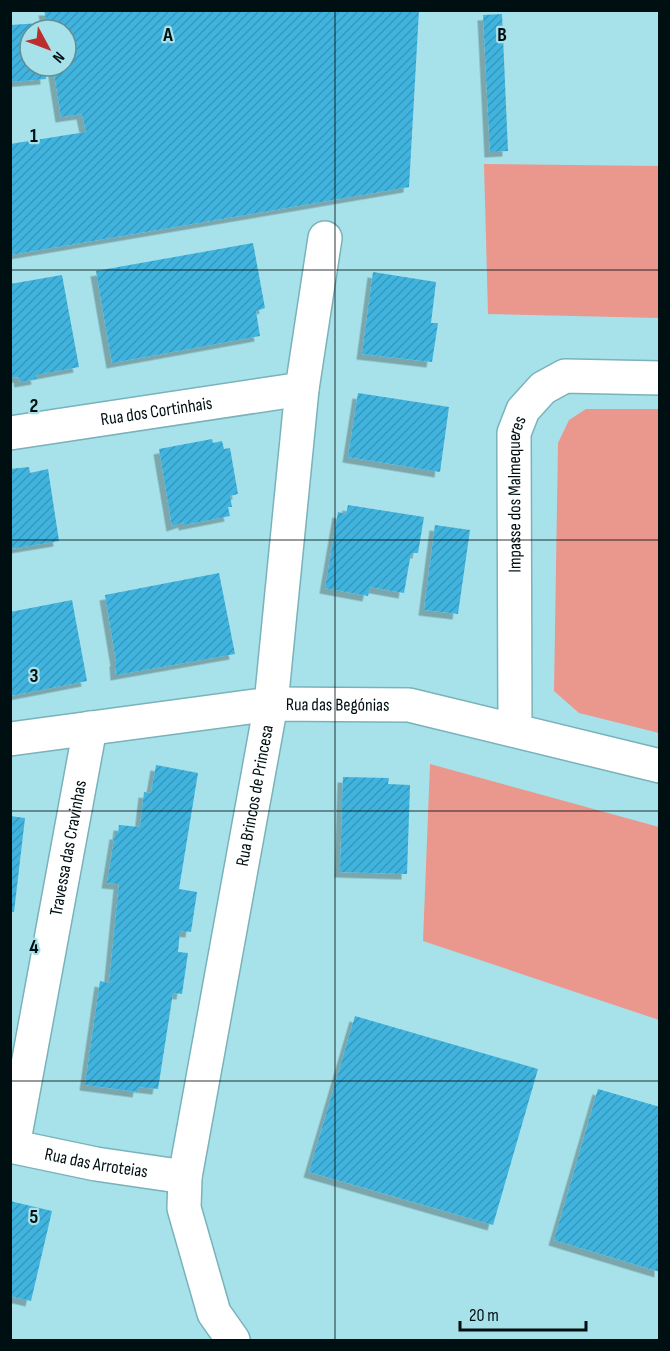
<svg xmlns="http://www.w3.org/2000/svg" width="670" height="1351" font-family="'Sofia Sans Condensed',sans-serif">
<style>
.grass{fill:#ea988e}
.building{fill:url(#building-hatch);filter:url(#shadow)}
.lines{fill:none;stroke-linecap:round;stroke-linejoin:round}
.minor-casing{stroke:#79b2ba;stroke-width:36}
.minor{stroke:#fff;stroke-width:33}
.grid{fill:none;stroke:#000f12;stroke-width:1.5;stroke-opacity:0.55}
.labels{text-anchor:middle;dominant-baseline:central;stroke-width:4.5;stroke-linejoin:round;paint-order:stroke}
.street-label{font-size:18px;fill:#000f12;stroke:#a7e2ea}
.grid-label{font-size:20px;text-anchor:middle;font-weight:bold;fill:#000f12;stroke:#a7e2ea;stroke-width:4.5;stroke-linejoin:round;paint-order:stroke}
</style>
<defs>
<pattern id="building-hatch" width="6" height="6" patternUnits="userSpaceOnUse" patternTransform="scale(1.5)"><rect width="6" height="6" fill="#40b3de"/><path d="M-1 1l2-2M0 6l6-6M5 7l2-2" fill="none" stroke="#3699bd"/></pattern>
<filter id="shadow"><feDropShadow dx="-5.5" dy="5.5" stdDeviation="0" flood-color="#0004"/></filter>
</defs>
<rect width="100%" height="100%" fill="#a7e2ea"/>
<path class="grass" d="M484 164 659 166V318L488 314Z
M586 409H659V733L579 713 554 691 558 443 569 420Z
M430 764 659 827V1020L423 941Z"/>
<path class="building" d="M44 10H419L409 187 10 255V144L86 132 82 114 61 117 53 66H66V30H48Z
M502 14 508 151 490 152 483 15Z
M41 23V30H30V66H45L46 79 10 82V25Z
M253 243 265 308 256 311 260 336 112 363 96 271Z
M373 272 436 282 431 323H438L432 362 362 354Z
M62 275 79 367 36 375 37 379 20 382 19 377 10 378V284Z
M358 393 449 407 440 472 348 457Z
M212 439 213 443 222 441 224 449 230 448 238 494 230 496 232 507H228L230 516 184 525V522L172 526 159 449Z
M29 467 30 473 48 469 59 541 10 549V469Z
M348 505 424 517 418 553H411L404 593 370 587 368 596 325 588 338 512 346 514Z
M435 525 470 530 458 614 424 610Z
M219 573 235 654 116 675 115 661H116L105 595Z
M72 600 87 681 10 696V612Z
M156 765 198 773 179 889 197 892 191 932 180 931 178 952 188 953 182 994 173 993 158 1089 139 1087 138 1092 85 1085 100 981 109 983 119 884 107 883 115 834H118L119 825 140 827 144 792 151 793Z
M343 777 389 778 388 784 410 785 407 874 340 872Z
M10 816 25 818 14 912H10Z
M355 1016 538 1069 493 1225 309 1172Z
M598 1089 660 1107V1272L554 1240Z
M10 1201 52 1211 31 1301 10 1296Z"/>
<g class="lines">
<g class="minor-casing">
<g id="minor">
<path id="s1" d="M10 433 302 389"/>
<path id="s2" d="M515 730 514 433 523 410 543 388 565 376 660 378"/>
<path id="s3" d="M10 739 271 704 409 705 660 766"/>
<path id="s4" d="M10 1146 96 1164 185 1177"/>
<path id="s5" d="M13 1146 90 728"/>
<path id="s6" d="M233 1340 214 1313 184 1208 185 1177 271 704 302 389 325 238"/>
</g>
</g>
<use href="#minor" class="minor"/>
</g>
<path class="grid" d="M335 10V1340M10 270H660M10 540H660M10 811H660M10 1081H660"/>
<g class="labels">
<g class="street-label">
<text stroke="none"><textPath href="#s1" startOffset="148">Rua dos Cortinhais</textPath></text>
<text stroke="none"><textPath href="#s2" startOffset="236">Impasse dos Malmequeres</textPath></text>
<text stroke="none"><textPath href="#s3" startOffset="330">Rua das Begónias</textPath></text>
<text stroke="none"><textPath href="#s6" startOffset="561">Rua Brincos de Princesa</textPath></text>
<text stroke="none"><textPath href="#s5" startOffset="303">Travessa das Cravinhas</textPath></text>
<text stroke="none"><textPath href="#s4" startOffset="88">Rua das Arroteias</textPath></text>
</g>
</g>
<g class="grid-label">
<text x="168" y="41">A</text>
<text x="502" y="41">B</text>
<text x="34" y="142">1</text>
<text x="34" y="412">2</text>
<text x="34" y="682">3</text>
<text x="34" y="953">4</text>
<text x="34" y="1223">5</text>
</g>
<rect width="670" height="1351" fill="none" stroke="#000f12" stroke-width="24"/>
<g transform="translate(48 48) rotate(131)"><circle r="28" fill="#a7e2ea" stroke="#648e94" stroke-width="1.5"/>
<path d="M0-4.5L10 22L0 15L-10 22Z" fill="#bc2e2b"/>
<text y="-9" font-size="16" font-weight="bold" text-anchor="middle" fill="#000f12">N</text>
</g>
<path d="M460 1321v9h126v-9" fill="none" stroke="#000f12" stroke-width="3"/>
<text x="469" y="1321" font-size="18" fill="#000f12" stroke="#a7e2ea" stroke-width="4.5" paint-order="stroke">20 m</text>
</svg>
